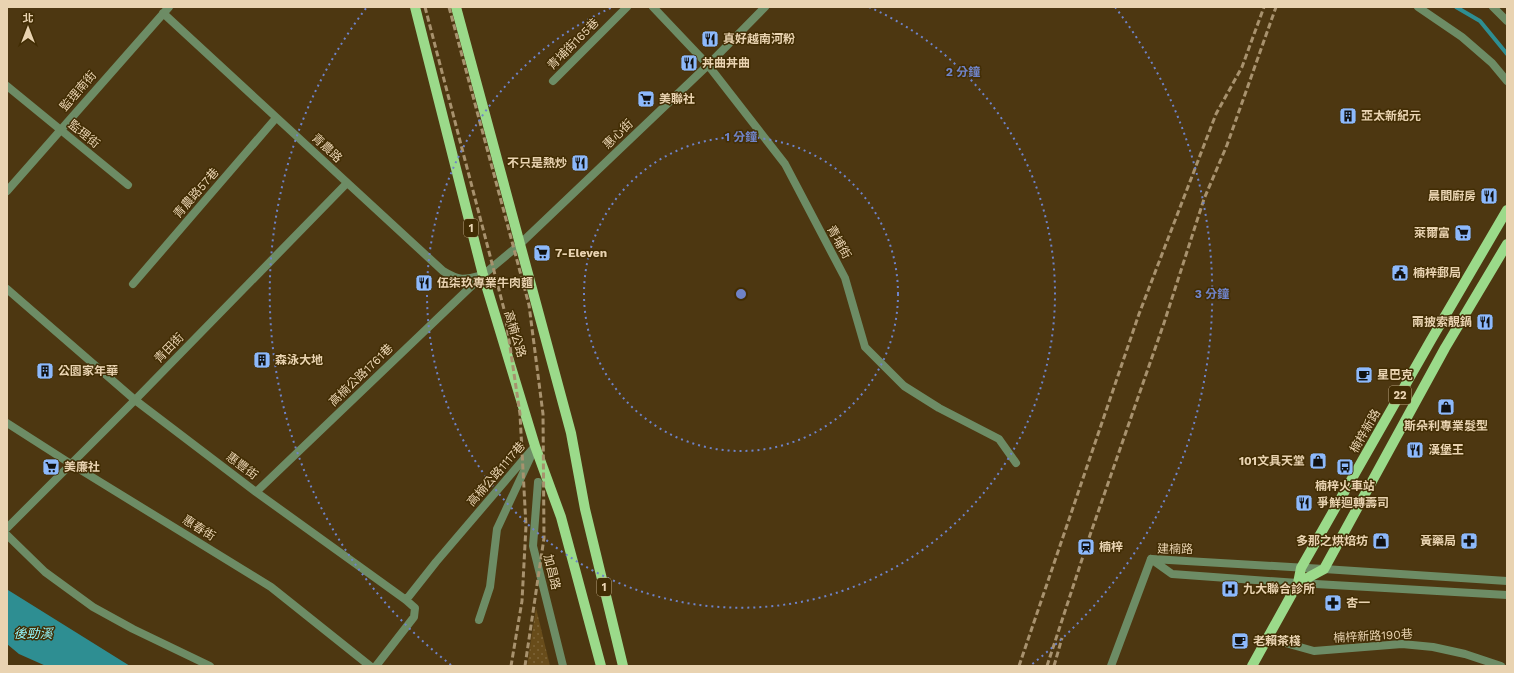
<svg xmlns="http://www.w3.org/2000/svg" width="1514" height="673" font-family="'Work Sans','Noto Sans TC',sans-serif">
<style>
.grass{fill:url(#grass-dots)}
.water{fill:#2e8e92}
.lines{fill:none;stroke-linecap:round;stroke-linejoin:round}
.stream{stroke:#2e8e92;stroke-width:4}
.minor{stroke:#6d8c65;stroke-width:8}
.tertiary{stroke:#6d8c65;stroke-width:8}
.primary{stroke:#9bda8a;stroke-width:10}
.rail{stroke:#a8926e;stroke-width:3;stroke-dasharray:6 3;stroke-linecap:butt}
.ring{fill:none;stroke:#6f83c8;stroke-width:2;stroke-dasharray:2 4}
.labels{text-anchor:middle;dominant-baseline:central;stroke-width:3;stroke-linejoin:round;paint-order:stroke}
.shield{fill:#422d04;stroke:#b7a17d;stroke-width:1}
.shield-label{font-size:11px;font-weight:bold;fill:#e9d3b1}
.poi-label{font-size:12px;font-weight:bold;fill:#e9d3b1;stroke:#422d04;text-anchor:start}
.street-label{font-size:12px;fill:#e9d3b1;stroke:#422d04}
.water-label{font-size:13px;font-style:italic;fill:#94f7fb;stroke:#422d04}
.centre{fill:#6f83c8;stroke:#422d04;stroke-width:2}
.ring-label{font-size:12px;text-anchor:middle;font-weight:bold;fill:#6f83c8;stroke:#422d04;stroke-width:3;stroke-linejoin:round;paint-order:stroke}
</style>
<defs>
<pattern id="grass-dots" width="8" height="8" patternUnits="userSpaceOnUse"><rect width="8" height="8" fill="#684c1a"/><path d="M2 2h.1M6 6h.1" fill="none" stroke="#7e6539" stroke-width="1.8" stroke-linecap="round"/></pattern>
</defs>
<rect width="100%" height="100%" fill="#4d3711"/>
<path class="grass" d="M536 608 550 666H527Z"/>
<path class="water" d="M7 588 8 590 130 666H46L19 654 7 644Z"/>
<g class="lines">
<path class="stream" d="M1456 7 1480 21 1507 54"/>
<path class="minor" d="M653 7 708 65 785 164 845 278 865 347 904 386 939 408 999 439 1016 463
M1418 7 1462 37 1492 63 1507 81
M1493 7 1507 21
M163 13 443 271C459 281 464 280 482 275
M553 81 627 7
M7 86 128 185
M7 191 169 7
M133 284 276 118
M7 289 135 400 256 492 406 600 415 608 414 617 376 666
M7 423 71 464 271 587 370 666
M538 482 533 546 563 666
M256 492 483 275 519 245 708 65 765 7
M7 528 135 400 347 183
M7 535 45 572 93 607 133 629 210 666
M406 600 436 562 535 446
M479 620 490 587 497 529 531 456
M1268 638 1314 651 1402 644 1433 647 1465 654 1501 666
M1111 666 1151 559"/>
<path class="tertiary" d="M1151 559 1172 574 1298 583 1507 595
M1152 559 1324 569 1507 581"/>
<path class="primary" d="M415 7 483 275 535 446 561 517 601 666
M456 7 571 433 585 509 623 666
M1298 583 1324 569 1445 348 1507 244
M1252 666 1298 583 1301 568 1431 340 1507 210"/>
<path class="rail" d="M425 7 505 313 520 414 526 526 522 601 511 666
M449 7 529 305 543 414 544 538 525 666
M1019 666 1139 314 1216 114 1242 67 1264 7
M1047 666 1089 538 1164 323 1204 199 1227 145 1276 7
M1054 666 1062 638"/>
</g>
<g class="ring">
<circle cx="741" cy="294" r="157"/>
<path d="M869 7A314 314 0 1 1 613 7"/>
<path d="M451 665A471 471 0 0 1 367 7M1115 7A471 471 0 0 1 1031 665"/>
</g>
<defs>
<g id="restaurant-square" transform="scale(0.9)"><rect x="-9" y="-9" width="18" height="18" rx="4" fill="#8db9fc" stroke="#422d04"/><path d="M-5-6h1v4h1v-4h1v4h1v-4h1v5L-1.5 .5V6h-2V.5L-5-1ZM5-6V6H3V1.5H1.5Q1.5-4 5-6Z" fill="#111"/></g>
<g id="supermarket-square" transform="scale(0.9)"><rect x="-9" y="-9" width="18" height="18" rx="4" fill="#8db9fc" stroke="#422d04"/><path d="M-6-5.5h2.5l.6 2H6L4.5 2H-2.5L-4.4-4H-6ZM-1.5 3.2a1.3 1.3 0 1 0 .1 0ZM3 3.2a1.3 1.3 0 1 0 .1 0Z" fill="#111"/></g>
<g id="building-square" transform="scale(0.9)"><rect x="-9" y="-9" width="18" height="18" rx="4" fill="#8db9fc" stroke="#422d04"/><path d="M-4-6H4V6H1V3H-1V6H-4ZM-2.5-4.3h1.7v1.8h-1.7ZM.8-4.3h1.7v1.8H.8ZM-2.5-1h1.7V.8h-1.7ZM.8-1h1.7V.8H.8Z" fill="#111"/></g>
<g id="civic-square" transform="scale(0.9)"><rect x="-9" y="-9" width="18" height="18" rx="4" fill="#8db9fc" stroke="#422d04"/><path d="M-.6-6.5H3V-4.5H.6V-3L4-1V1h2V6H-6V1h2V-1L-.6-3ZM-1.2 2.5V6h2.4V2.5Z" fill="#111"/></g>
<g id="cafe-square" transform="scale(0.9)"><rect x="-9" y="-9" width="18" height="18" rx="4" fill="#8db9fc" stroke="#422d04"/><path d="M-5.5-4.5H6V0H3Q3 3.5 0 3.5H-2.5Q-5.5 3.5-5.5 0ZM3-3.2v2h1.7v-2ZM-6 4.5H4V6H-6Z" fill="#111"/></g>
<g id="shop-square" transform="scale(0.9)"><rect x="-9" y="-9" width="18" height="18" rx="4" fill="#8db9fc" stroke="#422d04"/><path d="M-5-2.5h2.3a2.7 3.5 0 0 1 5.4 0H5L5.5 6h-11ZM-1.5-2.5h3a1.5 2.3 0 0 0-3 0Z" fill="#111"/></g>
<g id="bus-square" transform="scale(0.9)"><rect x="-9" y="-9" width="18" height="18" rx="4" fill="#8db9fc" stroke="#422d04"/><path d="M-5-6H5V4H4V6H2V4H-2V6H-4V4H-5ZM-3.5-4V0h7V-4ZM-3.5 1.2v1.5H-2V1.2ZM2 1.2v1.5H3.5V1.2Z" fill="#111"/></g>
<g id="pharmacy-square" transform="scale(0.9)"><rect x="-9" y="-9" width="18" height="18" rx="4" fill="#8db9fc" stroke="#422d04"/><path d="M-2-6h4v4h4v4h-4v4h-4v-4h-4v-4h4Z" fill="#111"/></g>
<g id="station-square" transform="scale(0.9)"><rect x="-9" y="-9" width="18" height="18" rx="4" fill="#8db9fc" stroke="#422d04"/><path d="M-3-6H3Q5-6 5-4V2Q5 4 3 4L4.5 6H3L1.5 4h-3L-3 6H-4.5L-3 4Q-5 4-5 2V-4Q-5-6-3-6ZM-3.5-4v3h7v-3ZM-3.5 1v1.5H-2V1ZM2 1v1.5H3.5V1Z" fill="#111"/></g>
<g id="hospital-square" transform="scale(0.9)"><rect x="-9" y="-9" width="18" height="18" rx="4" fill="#8db9fc" stroke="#422d04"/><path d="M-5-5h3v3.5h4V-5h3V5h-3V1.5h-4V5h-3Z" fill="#111"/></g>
</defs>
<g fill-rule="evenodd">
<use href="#restaurant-square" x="710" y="39"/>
<use href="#restaurant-square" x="689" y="63"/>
<use href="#supermarket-square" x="646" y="99"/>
<use href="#building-square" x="1348" y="116"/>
<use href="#restaurant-square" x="580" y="163"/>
<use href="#restaurant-square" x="1489" y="196"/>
<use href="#supermarket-square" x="1463" y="233"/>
<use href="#supermarket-square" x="542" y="253"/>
<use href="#civic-square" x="1400" y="273"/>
<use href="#restaurant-square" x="424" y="283"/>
<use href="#restaurant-square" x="1485" y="322"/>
<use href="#building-square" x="262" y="360"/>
<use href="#building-square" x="45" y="371"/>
<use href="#cafe-square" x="1364" y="375"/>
<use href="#shop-square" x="1446" y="407"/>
<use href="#restaurant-square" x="1415" y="450"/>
<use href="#shop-square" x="1318" y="461"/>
<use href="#supermarket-square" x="51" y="467"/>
<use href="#bus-square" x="1345" y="467"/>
<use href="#restaurant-square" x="1304" y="503"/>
<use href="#shop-square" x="1381" y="541"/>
<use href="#pharmacy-square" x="1469" y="541"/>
<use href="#station-square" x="1086" y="547"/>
<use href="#hospital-square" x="1230" y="589"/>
<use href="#pharmacy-square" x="1333" y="603"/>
<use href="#cafe-square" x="1240" y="641"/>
</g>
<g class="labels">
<g class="shield">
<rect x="464" y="219" width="14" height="18" rx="3"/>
<rect x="1389" y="386" width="22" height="18" rx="3"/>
<rect x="597" y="578" width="14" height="18" rx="3"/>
</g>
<g class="shield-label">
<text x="471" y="228">1</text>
<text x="1400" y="395">22</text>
<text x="604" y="587">1</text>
</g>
<g class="poi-label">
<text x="723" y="39">真好越南河粉</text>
<text x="702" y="63">丼曲丼曲</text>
<text x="659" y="99">美聯社</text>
<text x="1361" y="116">亞太新紀元</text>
<text x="567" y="163" text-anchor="end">不只是熱炒</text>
<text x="1476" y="196" text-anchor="end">晨間廚房</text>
<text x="1450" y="233" text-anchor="end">萊爾富</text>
<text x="555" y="253">7-Eleven</text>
<text x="1413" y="273">楠梓郵局</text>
<text x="437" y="283">伍柒玖專業牛肉麵</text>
<text x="1472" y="322" text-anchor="end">兩披索靚鍋</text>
<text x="275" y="360">森泳大地</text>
<text x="58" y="371">公園家年華</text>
<text x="1377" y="375">星巴克</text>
<text x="1446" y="426" text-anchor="middle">斯朵利專業髮型</text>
<text x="1428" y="450">漢堡王</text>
<text x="1305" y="461" text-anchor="end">101文具天堂</text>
<text x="64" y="467">美廉社</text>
<text x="1345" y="486" text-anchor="middle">楠梓火車站</text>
<text x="1317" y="503">爭鮮迴轉壽司</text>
<text x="1368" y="541" text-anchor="end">多那之烘焙坊</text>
<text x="1456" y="541" text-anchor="end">黃藥局</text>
<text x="1099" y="547">楠梓</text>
<text x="1243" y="589">九大聯合診所</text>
<text x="1346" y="603">杏一</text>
<text x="1253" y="641">老賴茶棧</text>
</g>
<g class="street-label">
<text transform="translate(573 44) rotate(-45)">青埔街165巷</text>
<text transform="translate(78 91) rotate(-49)">監理南街</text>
<text transform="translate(84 134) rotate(39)">監理街</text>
<text transform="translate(618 134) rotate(-44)">惠心街</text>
<text transform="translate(327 148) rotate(43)">青農路</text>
<text transform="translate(196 193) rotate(-49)">青農路57巷</text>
<text transform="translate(839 242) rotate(61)">青埔街</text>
<text transform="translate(515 334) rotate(73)">高楠公路</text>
<text transform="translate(169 348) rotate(-46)">青田街</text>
<text transform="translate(361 375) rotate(-44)">高楠公路1761巷</text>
<text transform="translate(1365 431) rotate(-60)">楠梓新路</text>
<text transform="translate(242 466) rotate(37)">惠豐街</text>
<text transform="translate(496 474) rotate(-49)">高楠公路1117巷</text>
<text transform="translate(199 528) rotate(32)">惠春街</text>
<text transform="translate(1175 549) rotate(1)">建楠路</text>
<text transform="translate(552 572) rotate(76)">加昌路</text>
<text transform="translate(1373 636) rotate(-3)">楠梓新路190巷</text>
</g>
<g class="water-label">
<text x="33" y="633">後勁溪</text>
</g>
</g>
<circle cx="741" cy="294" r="6" class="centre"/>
<g class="ring-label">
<text x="963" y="76">2 分鐘</text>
<text x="741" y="141">1 分鐘</text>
<text x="1212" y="298">3 分鐘</text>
</g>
<rect width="1514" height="673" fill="none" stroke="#e9d3b1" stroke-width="16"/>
<g transform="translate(28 28)" stroke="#422d04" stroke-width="3" paint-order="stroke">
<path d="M0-3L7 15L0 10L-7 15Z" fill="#e9d3b1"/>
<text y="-6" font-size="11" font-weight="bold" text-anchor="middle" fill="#e9d3b1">北</text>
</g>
</svg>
